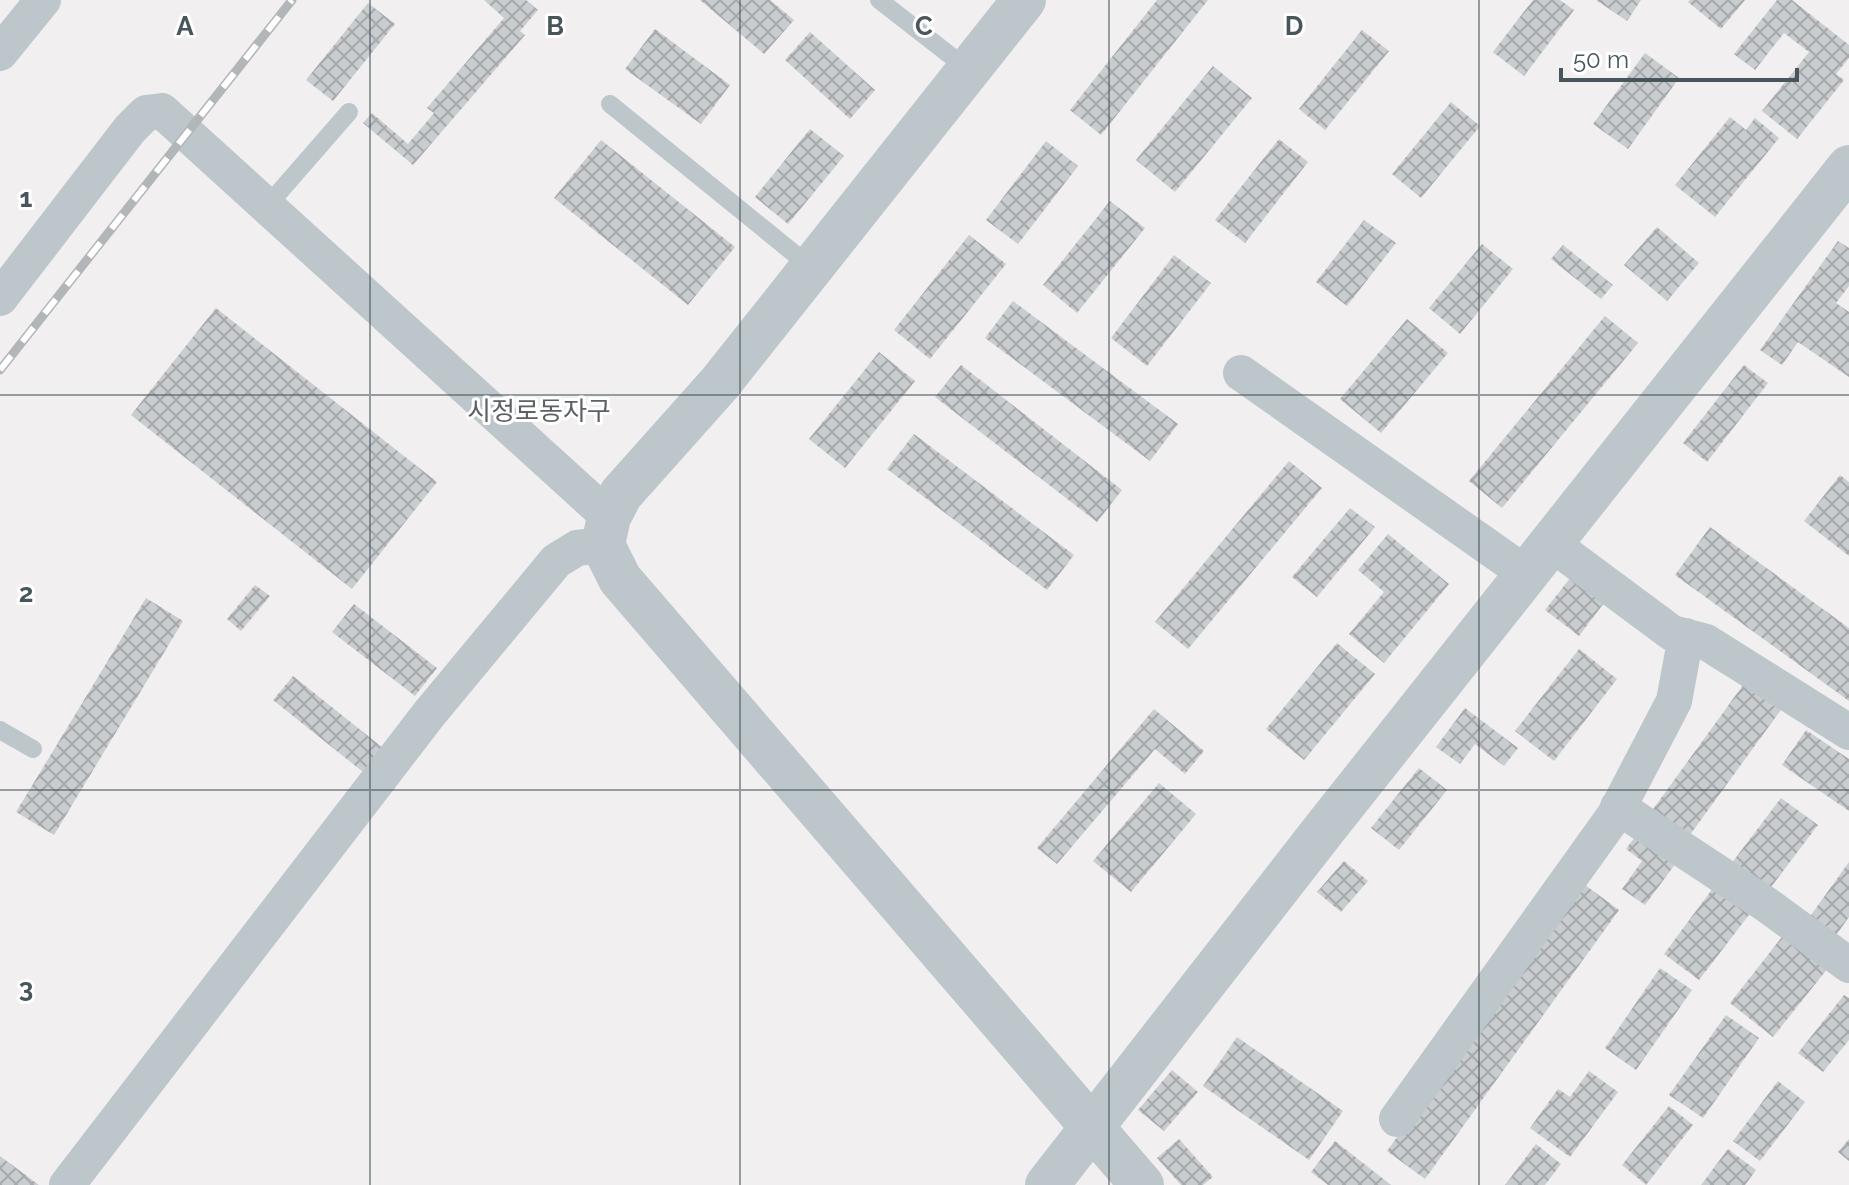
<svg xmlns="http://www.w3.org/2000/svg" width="1849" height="1185" font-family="Raleway,'Noto Sans KR',sans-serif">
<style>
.building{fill:url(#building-cross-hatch)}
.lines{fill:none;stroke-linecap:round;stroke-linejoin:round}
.service{stroke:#bcc6cb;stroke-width:18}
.minor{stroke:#bcc6cb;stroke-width:36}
.tertiary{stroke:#bcc6cb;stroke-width:44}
.rail-casing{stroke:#b2b6b9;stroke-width:9}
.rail{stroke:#fff;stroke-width:6;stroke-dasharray:18;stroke-linecap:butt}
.grid{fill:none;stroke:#48565b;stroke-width:2;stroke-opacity:0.55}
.labels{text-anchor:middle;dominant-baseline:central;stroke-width:6;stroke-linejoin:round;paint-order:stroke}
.quarter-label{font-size:26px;fill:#5c6164;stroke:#fff}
.grid-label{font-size:26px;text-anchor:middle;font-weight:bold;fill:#48565b;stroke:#fff;stroke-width:6;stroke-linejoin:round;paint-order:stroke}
</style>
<defs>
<pattern id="building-cross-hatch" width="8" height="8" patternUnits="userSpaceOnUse" patternTransform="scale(2)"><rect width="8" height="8" fill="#c9cdd0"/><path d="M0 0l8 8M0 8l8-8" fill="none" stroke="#a5a9ac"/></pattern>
</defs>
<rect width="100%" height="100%" fill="#f2eff0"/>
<path class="building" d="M484 0H526L538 10 520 31 525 35 413 165 363 123 372 113 408 144 434 113 427 108 504 18Z
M700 0H770L794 20 764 54Z
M1157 0H1208L1101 135 1070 110Z
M1533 0H1560L1574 10 1524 76 1493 52Z
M1596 0H1641L1627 21Z
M1690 0H1745L1721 29 1688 2Z
M1777 0H1792L1849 45V58L1836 74 1844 80 1797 139 1762 111 1809 52 1784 33 1755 70 1734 54Z
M368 3 395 24 333 101 306 80Z
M655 29 730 85 701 124 625 69Z
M1362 30 1389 51 1325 130 1299 109Z
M810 32 875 90 850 119 785 60Z
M1645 53 1679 78 1628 149 1593 124Z
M1213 66 1252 98 1175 192 1136 160Z
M1451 102 1480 126 1421 198 1392 174Z
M1730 117 1746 130 1755 118 1779 138 1715 217 1675 185Z
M810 129 844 156 788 224 755 197Z
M1279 139 1308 162 1245 243 1215 220Z
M601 140 735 247 688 305 554 198Z
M1046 141 1078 166 1018 244 986 220Z
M1110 201 1145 228 1077 313 1043 285Z
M1364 220 1396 243 1347 306 1316 282Z
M1657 227 1699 263 1667 301 1624 265Z
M969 235 1006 264 930 359 894 330Z
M1838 241 1849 248V286L1836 303 1849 312V377L1798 342 1782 365 1760 350Z
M1482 244 1513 269 1460 334 1429 308Z
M1563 245 1613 285 1601 299 1551 259Z
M1174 255 1211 283 1147 366 1111 338Z
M1013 301 1178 424 1150 461 985 338Z
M216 308 437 482 352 589 131 415Z
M1605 316 1638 343 1502 508 1469 481Z
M1407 319 1448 353 1381 433 1340 399Z
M879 352 915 381 845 468 809 439Z
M961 365 1122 490 1097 522 935 397Z
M1744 365 1768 383 1707 462 1683 443Z
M914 434 1074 555 1047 590 887 469Z
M1289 461 1322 488 1188 649 1155 622Z
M1840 475 1849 482V556L1804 521Z
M1350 508 1375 527 1317 597 1292 577Z
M1710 527 1849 628V701L1675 575Z
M1388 534 1449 584 1384 663 1349 634 1384 592 1358 570Z
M1571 577 1604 603 1579 636 1545 610Z
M255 585 270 596 241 631 227 619Z
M146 598 183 621 54 835 16 812Z
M354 604 437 668 415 696 332 632Z
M1337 643 1375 674 1304 760 1266 729Z
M1579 649 1617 679 1554 761 1515 731Z
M293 676 383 748 363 772 273 700Z
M1746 681 1783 707 1687 839 1651 812Z
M1465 708 1518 748 1504 766 1475 744 1460 764 1436 747Z
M1154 709 1204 751 1185 774 1155 749 1057 864 1037 848Z
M1806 730 1849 759V811L1782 765Z
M1419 768 1447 790 1399 850 1371 828Z
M1159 783 1196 814 1131 892 1093 861Z
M1781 798 1818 825 1768 891 1731 864Z
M1637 834 1676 863 1645 905 1622 889 1642 861 1626 849Z
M1344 861 1368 881 1341 912 1317 892Z
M1849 862V917L1832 941 1806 922Z
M1719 880 1755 907 1699 980 1664 954Z
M1581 882 1619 910 1425 1179 1387 1151Z
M1789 928 1832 963 1773 1037 1730 1003Z
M1660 968 1692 990 1636 1070 1605 1048Z
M1844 995 1849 998V1040L1823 1072 1798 1053Z
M1726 1015 1759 1038 1703 1118 1669 1095Z
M1237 1037 1343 1111 1309 1160 1203 1086Z
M1172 1070 1198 1092 1164 1131 1138 1110Z
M1589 1071 1618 1092 1570 1157 1530 1128 1558 1089 1570 1097Z
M1778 1081 1805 1102 1760 1161 1733 1141Z
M1669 1106 1693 1125 1646 1185 1622 1165Z
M1179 1139 1213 1177 1203 1185H1181L1157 1158Z
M1849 1139V1161L1838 1152Z
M1335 1141 1391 1185H1328L1311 1172Z
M1536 1144 1561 1164 1545 1185H1505Z
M1728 1149 1756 1170 1745 1185H1701Z
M0 1156 39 1185H0Z"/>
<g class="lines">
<path class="service" d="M879 0 969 70
M610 104 812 268
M268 205 349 112
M0 730 33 749"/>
<path class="minor" d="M0 53 43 0
M0 298 130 129 146 113 162 111 609 517
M1241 373 1528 575
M1552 544 1672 633 1706 642 1849 732
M1618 807 1767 905 1849 965
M1397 1119 1614 816 1674 701 1686 636
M67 1185 429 714 556 561 577 548 603 545"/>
<path class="tertiary" d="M1024 0 720 383 621 494 609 517 603 545 620 579 1142 1185
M1047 1185 1322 832 1849 167"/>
<g class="rail-casing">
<path id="rail" d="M0 370 292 0"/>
</g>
<use href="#rail" class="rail"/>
</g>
<path class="grid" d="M370 0V1185M740 0V1185M1109 0V1185M1479 0V1185M0 395H1849M0 790H1849"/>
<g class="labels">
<g class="quarter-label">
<text x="539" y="411">시정로동자구</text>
</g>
</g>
<g class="grid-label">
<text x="185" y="35">A</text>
<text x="555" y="35">B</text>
<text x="924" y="35">C</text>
<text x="1294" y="35">D</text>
<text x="26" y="207">1</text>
<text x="26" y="602">2</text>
<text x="26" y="997">3</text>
</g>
<path d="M1561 68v12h236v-12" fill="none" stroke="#48565b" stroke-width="4"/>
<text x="1573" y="68" font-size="24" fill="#48565b" stroke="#ffffff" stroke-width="6" paint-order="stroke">50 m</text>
</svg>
